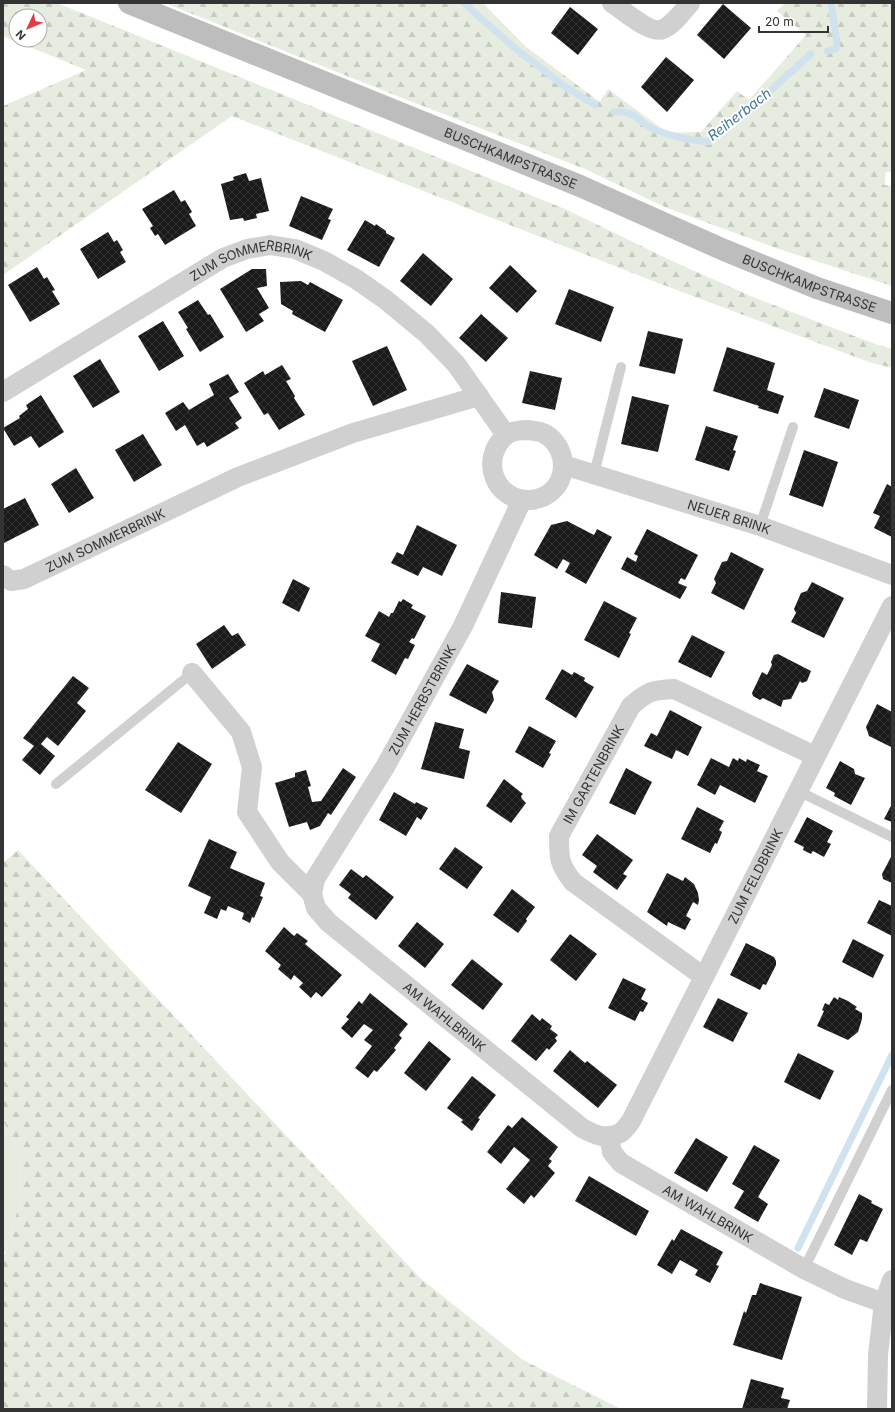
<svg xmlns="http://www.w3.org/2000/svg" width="895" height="1412" font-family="Inter,sans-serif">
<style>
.green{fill:#e6ecdf}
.forest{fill:url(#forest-firs);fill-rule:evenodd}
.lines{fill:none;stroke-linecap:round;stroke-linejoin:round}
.stream{stroke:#cfe2ee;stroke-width:7}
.building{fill:url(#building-cross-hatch)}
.lane{stroke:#d0d0d0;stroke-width:10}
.street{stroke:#d0d0d0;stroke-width:20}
.secondary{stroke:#bdbdbd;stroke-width:22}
.labels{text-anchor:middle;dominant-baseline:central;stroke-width:4;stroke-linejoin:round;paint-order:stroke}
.street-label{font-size:13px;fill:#333;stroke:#fff}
.water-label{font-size:14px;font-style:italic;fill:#3f7597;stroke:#fff}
</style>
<defs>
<pattern id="forest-firs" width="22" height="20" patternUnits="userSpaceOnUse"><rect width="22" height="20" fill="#e6ecdf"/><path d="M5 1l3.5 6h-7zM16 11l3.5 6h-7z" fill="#c6cbc0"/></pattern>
<pattern id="building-cross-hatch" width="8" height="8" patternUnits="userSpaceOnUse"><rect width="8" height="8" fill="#1a1a1a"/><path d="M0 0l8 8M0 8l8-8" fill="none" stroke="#333"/></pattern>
</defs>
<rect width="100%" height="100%" fill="#fff"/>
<path class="green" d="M3 1121 20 1152 21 1197 6 1254 3 1249Z"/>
<path class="forest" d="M3 3H57L565 209 672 261 753 297 875 344 892 349V368L869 362 653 281 232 116 3 275V106L86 70 3 36ZM16 16H40V40H16Z
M165 3H483L525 46 600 102 608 89 668 133 701 132 737 91 749 100 806 35 777 11 785 3H892V172H886L884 185 892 186V286L776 248 667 208 585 169 392 94Z
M18 850 420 1278 523 1360 621 1409H3V1254H6L21 1197 20 1152 3 1121V863Z"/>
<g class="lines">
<path class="stream" d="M464 3 511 45 564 86 595 105
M827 51 836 49 837 43 831 3
M614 112C638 110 637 123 656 130 673 137 689 140 708 142L745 114 811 54
M798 1248 892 1055"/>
</g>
<path class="building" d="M723 4 751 28 724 59 697 35Z
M570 7 598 29 578 55 551 33Z
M666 57 694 80 667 112 641 87Z
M246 173 249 181 261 178 269 211 256 214 257 218 244 221 243 218 230 220 221 184 234 180 233 177Z
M174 190 181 202 185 200 192 212 189 214 196 226 165 245 158 234 155 236 150 228 153 226 142 209Z
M301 196 333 209 328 219 331 220 322 240 289 226Z
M365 220 375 226 376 224 386 231V233L395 238 379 267 347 250Z
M108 232 114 242 117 240 123 250 120 252 126 262 98 279 80 249Z
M423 253 453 279 431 306 400 281Z
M510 265 537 291 517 313 489 288Z
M37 267 44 279 47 277 55 290 52 291 60 304 30 322 8 285Z
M252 269H266L267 286 257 288 269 308 259 314 264 321 246 332 220 289Z
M301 281 308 285 310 282 343 300 325 332 292 314 293 311 281 304 280 282Z
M569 289 614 307 601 342 555 324Z
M198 300 208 315 210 314 224 337 200 352 186 329 188 328 178 312Z
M481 314 508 338 486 362 459 338Z
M163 321 184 356 159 371 138 336Z
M648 331 683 339 675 374 639 366Z
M387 346 407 390 373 406 352 361Z
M727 347 775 363 767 390 784 396 778 414 758 408 759 406 713 391Z
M100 359 120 392 93 408 73 376Z
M282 365 291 379 286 381 295 396 294 398 305 415 279 430 268 413 264 415 244 383 263 371 265 375Z
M530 371 562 378 555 410 522 403Z
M228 374 239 392 229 398 242 418 235 423 239 428 207 447 204 442 197 446 185 425 176 431 165 413 183 402 189 410 214 395 209 384Z
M824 388 859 400 849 429 814 417Z
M41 395 64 432 39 448 31 436 14 446 3 428 20 418 19 416 28 409 26 405Z
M632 396 669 405 658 452 621 444Z
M706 426 738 436 733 450 736 451 729 471 695 460Z
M143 434 162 465 134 482 115 450Z
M804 450 838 462 823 507 789 495Z
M76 468 94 498 69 513 51 484Z
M887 484 892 487V537L874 528 880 516 873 513Z
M25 498 39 525 4 543 3 541V509Z
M567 521 594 535 597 529 612 537 586 584 565 572 570 563 563 559 557 569 534 555 551 525Z
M417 525 457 545 442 576 423 567 418 576 391 563 397 552 403 555Z
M647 529 698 555 685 580 681 578 678 583 687 587 680 599 621 569 627 557 636 562 638 556 634 554Z
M731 552 764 569 744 610 711 593 716 583 714 579 722 562 727 561Z
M293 579 310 588 299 612 282 603Z
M812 582 844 598 824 638 791 622 796 613 794 609 801 593 807 591Z
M501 592 536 597 532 628 498 623Z
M403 599 413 605 411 608 426 616 414 639 412 638 409 642 415 645 408 659 405 658 396 675 371 661 380 644 365 636 379 611 389 617 391 613H393L399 601 401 602Z
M604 601 637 618 629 633 631 634 619 658 584 640Z
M224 625 232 636 238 633 246 645 212 669 196 644Z
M692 635 725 652 711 678 678 662Z
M778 654 811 671 807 681 802 683 800 681 791 699 783 700 781 707 763 698 760 700 753 696 752 693 762 672 767 675 772 665 771 662 774 655Z
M467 664 499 681 492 692 494 700 486 714 449 695Z
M562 669 572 675 574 672 585 678 584 681 594 687 576 718 545 699Z
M73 676 89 688 77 703 86 711 58 746 47 737 41 744 55 756 40 775 22 760 34 746 23 738Z
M877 704 892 712 891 747 869 736 866 727Z
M670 710 702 727 688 756 676 750 672 759 644 746 651 733 657 736Z
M435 722 464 729 459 748 470 751 464 779 421 769Z
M529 726 556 741 549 753 551 754 543 768 515 752Z
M178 742 212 764 181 813 145 790Z
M711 758 729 767 733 758 738 761 739 758 746 762 747 759 760 765 757 771 768 776 755 803 720 785 715 795 697 785Z
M840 761 854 769 855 774 865 778 851 805 834 796 835 793 826 788Z
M343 768 356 777 331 815 328 813 320 826 310 830 307 822 289 827 275 783 295 777V773L306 770 311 786 308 787 312 802 321 801Z
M626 768 652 782 635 815 609 803Z
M504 779 523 794 521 796 522 799 526 803 511 823 486 806Z
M394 792 415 804 416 802 428 808 421 820 417 817 406 836 379 820Z
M892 804V822L884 819Z
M697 807 724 821 719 830 722 832 717 844 715 843 710 853 681 839Z
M807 817 833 831 827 842 831 844 824 857 813 851 811 854 803 850 804 847 794 842Z
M597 834 633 860 623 874 627 876 617 890 593 872 597 866 582 855Z
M209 839 237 852 230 868 265 883 260 896 263 897 254 918 252 917 250 923 242 919 244 913 228 906 226 911 221 909 217 919 204 913 211 897 188 886Z
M455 847 483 867 467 889 439 869Z
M892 855V883L883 879 882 874Z
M351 869 363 878 366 875 394 897 376 920 348 898 351 894 339 885Z
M667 873 683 881 685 877 694 884 698 893 699 900 698 905 693 902 686 916 691 919 685 930 668 922 667 926 647 912Z
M512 889 535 907 526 919 527 921 518 933 493 915Z
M879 900 892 906V936L867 923Z
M417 922 444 944 425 968 398 946Z
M284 927 294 936 297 933 308 941 305 944 342 975 322 997 316 992 311 998 299 987 303 983 294 975 291 980 278 969 281 965 265 951Z
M570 934 597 954 576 981 550 960Z
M853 939 884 955 873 978 842 962Z
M746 943 774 957 776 961V965L766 985 763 984 760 990 730 975Z
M472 959 503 984 483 1010 451 985Z
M623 978 646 989 641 999 648 1003 643 1012 640 1011 635 1021 608 1008Z
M370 993 408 1024 399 1035 402 1038 394 1048 396 1050 377 1072 374 1070 368 1078 355 1068 372 1046 364 1040 373 1030 364 1024 352 1038 341 1028 349 1019 346 1017 359 1001 362 1004Z
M834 997 838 1000 839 997 848 1001 857 1007 855 1009 862 1013V1019L858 1032 848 1040 817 1026 824 1011 822 1010 825 1003 829 1005Z
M718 998 748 1013 733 1042 703 1027Z
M532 1014 540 1021 542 1018 552 1026 550 1029 558 1035 555 1038 557 1041 549 1050 547 1048 536 1061 511 1041Z
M429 1041 451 1059 426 1091 404 1073Z
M570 1050 585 1063 587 1061 617 1085 598 1108 553 1071Z
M798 1053 834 1071 820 1100 784 1082Z
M472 1076 496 1095 478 1118 480 1119 472 1131 461 1122 463 1120 447 1108Z
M522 1117 558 1147 549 1159 552 1161 548 1166 555 1173 534 1198 531 1195 524 1204 506 1189 530 1160 514 1147 501 1164 487 1152 508 1125 512 1128Z
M696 1138 728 1157 707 1192 674 1173Z
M754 1145 780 1160 758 1197 768 1204 758 1222 734 1208 744 1191 732 1184Z
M589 1176 649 1211 636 1236 575 1201Z
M859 1194 872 1201 871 1203 883 1209 867 1242 860 1239 852 1255 834 1245Z
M681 1229 723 1252 716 1265 719 1266 710 1283 695 1275 698 1270 680 1260 672 1274 657 1265 672 1239 674 1241Z
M760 1283 802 1297 782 1360 733 1345 744 1311 746 1313 752 1295H756Z
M751 1379 784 1388 781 1398 790 1400 787 1409H742Z"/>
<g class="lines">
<path class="lane" d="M594 474 621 367
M760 526 793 427
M56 784 192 673
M798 791 892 837
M804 1269 892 1090"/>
<g class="street">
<path d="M612 3C623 10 651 35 663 29 674 24 682 12 690 3"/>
<path id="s1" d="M3 392 223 258 247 249 270 245 295 249 324 261 356 279 386 300 427 334 456 364 506 435"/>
<path d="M529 430C533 431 539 431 543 433 564 443 569 471 555 488 549 495 540 499 531 500 495 502 479 460 505 436 510 431 522 430 529 430Z"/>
<path id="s2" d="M564 465 760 526 892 575"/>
<path id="s3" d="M3 575 11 581 24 579 238 477 353 433 479 396"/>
<path id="s4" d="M192 673 241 732 252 767 247 812 280 862 312 894 316 908 328 922 582 1128C595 1135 605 1140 620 1133 624 1131 628 1125 631 1121L892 606"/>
<path id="s5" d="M312 894 315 879 385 767 463 626 522 500"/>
<path id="s6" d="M704 977 573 882C559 864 559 859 559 836L631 706C648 691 652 690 674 689L815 756"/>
<path id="s7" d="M609 1136 612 1152 621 1163 804 1269 845 1289 884 1303"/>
<path d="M877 1409 878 1355 884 1303 892 1280"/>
</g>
<path class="secondary" id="s8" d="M129 3 580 186 724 250 817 288 892 313"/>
</g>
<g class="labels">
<g class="street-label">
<text stroke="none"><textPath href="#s8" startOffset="412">BUSCHKAMPSTRASSE</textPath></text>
<text stroke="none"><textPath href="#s1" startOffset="285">ZUM SOMMERBRINK</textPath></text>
<text stroke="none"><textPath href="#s8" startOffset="736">BUSCHKAMPSTRASSE</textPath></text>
<text stroke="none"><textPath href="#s2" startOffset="173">NEUER BRINK</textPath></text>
<text stroke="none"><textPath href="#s3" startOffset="113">ZUM SOMMERBRINK</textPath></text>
<text stroke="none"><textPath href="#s5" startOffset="224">ZUM HERBSTBRINK</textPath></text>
<text stroke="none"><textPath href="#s6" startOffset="282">IM GARTENBRINK</textPath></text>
<text stroke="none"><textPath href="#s4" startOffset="955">ZUM FELDBRINK</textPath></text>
<text stroke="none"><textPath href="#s4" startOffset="447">AM WAHLBRINK</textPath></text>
<text stroke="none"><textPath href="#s7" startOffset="131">AM WAHLBRINK</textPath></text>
</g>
<g class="water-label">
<text transform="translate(739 114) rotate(-38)">Reiherbach</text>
</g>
</g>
<rect width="895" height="1412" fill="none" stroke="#333333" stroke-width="8"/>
<g transform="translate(28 28) rotate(226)"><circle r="19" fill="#ffffff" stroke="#adadad"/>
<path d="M0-3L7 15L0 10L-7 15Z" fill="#e63946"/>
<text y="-6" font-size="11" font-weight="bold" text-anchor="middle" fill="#333333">N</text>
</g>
<path d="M759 26v6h69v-6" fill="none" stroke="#333333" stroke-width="2"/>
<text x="765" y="26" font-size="12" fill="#333333" stroke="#ffffff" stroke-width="3" paint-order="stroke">20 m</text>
</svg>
